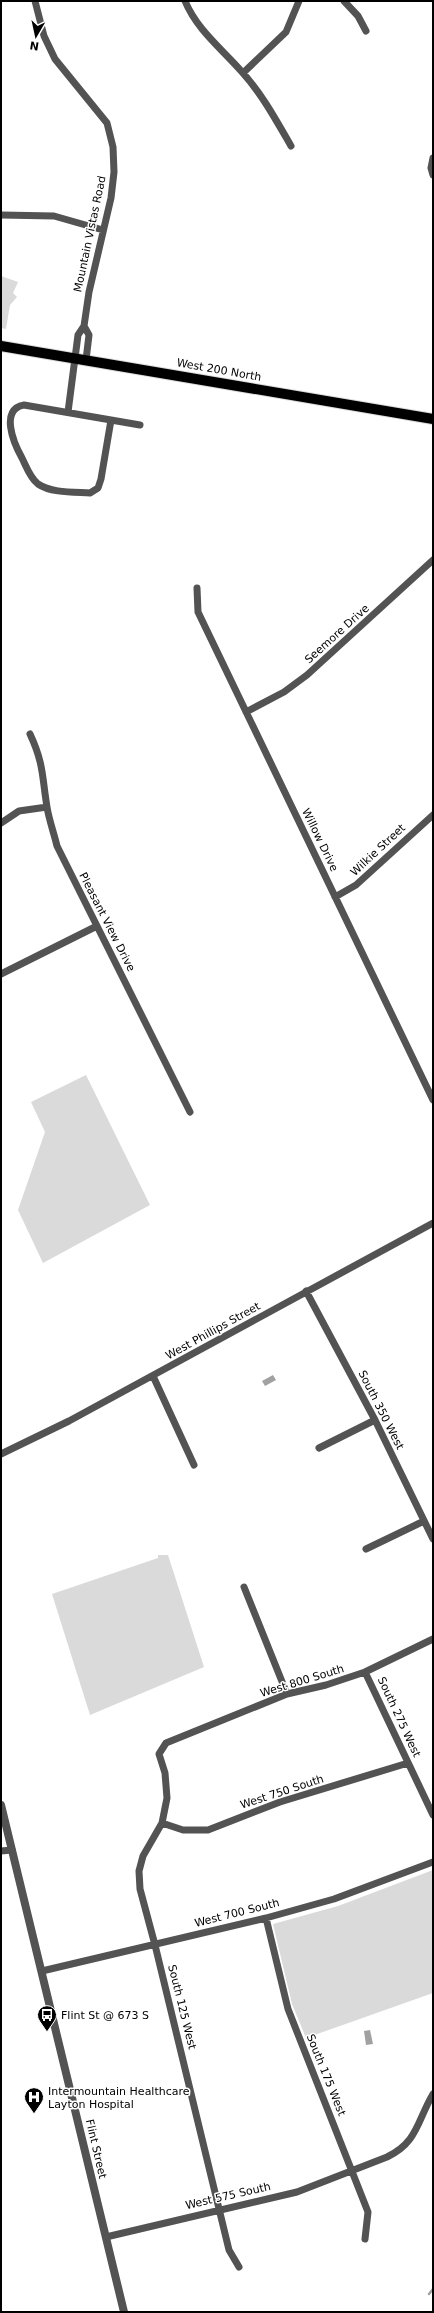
<svg xmlns="http://www.w3.org/2000/svg" width="434" height="2313" font-family="'DejaVu Sans',sans-serif">
<style>
.green{fill:#dadada}
.water{fill:#a1a1a1}
.lines{fill:none;stroke-linecap:round;stroke-linejoin:round}
.stream{stroke:#a1a1a1;stroke-width:2.5}
.primary-casing{stroke:#dbdbdb;stroke-width:12}
.minor{stroke:#535353;stroke-width:7}
.tertiary{stroke:#535353;stroke-width:8}
.primary{stroke:#000;stroke-width:10}
.labels{text-anchor:middle;dominant-baseline:central;stroke-width:3;stroke-linejoin:round;paint-order:stroke}
.street-label{font-size:11px;fill:#000;stroke:#fff}
.poi-label{font-size:11px;fill:#000;stroke:#fff;text-anchor:start}
</style>
<rect width="100%" height="100%" fill="#fff"/>
<path class="green" d="M1 276 18 282 13 293 17 297 10 305 6 329 1 328Z
M86 1075 150 1205 43 1263 18 1210 45 1132 31 1102Z
M158 1555H168L204 1667 90 1715 52 1594 158 1558Z
M433 1870V1993L306 2038 292 2004 273 1924 338 1906Z"/>
<path class="water" d="M273 1375 276 1380 265 1386 262 1381Z
M370 2030 373 2044 366 2045 364 2031Z"/>
<g class="lines">
<path class="stream" d="M429 2294 433 2289"/>
<g class="primary-casing">
<path id="primary" d="M1 346 433 419"/>
</g>
<path class="minor" d="M35 1 44 36 55 59 107 123 113 147 114 172 111 198 89 292 84 326 78 335 68 412
M185 1C197 30 222 49 242 72 262 94 276 120 291 146
M344 1 358 16 366 31
M243 73 286 32 299 1
M433 158 431 168 433 175
M1 215 54 216 103 230
M84 326 89 335 86 360
M111 420 101 479 98 488 90 493C74 492 51 493 38 484 30 478 26 466 22 458 13 442 0 409 24 405L140 425
M197 588 198 612 433 1100
M246 712 284 692 307 675 433 560
M30 734C44 764 42 777 47 807 49 820 54 833 57 846L190 1112
M1 823 19 811 47 807
M335 897 356 885 433 815
M1 974 97 926
M306 1291 375 1420 433 1539
M153 1376 194 1465
M319 1448 375 1420
M1 1454 69 1421 433 1223
M366 1549 424 1521
M244 1587 287 1694
M365 1672 433 1815
M162 1823 183 1830H208L280 1802 408 1763
M1 1851 12 1850
M266 1918 288 2009 368 2212 365 2239
M42 1971 266 1918 334 1899 433 1862
M106 2237 297 2192 387 2157C418 2142 417 2121 433 2094
M239 2267 229 2250 155 1945 140 1889 139 1871 143 1856 162 1823 167 1798 165 1773 159 1754 166 1743 287 1694 326 1685 365 1672 433 1639"/>
<path class="tertiary" d="M1 1805 124 2312"/>
<use href="#primary" class="primary"/>
</g>
<defs>
<g id="bus-pin" transform="scale(1)"><path d="M0 17L-7.5 6A9.5 9.5 0 1 1 7.5 6Z" fill="#000" stroke="#fff"/><path d="M-5-6H5V4H4V6H2V4H-2V6H-4V4H-5ZM-3.5-4V0h7V-4ZM-3.5 1.2v1.5H-2V1.2ZM2 1.2v1.5H3.5V1.2Z" fill="#fff"/></g>
<g id="hospital-pin" transform="scale(1)"><path d="M0 17L-7.5 6A9.5 9.5 0 1 1 7.5 6Z" fill="#000" stroke="#fff"/><path d="M-5-5h3v3.5h4V-5h3V5h-3V1.5h-4V5h-3Z" fill="#fff"/></g>
</defs>
<g fill-rule="evenodd">
<use href="#bus-pin" x="47" y="2015"/>
<use href="#hospital-pin" x="34" y="2097"/>
</g>
<g class="labels">
<g class="street-label">
<text transform="translate(90 234) rotate(-78)">Mountain Vistas Road</text>
<text transform="translate(219 370) rotate(10)">West 200 North</text>
<text transform="translate(337 634) rotate(-42)">Seemore Drive</text>
<text transform="translate(320 840) rotate(64)">Willow Drive</text>
<text transform="translate(378 850) rotate(-43)">Wilkie Street</text>
<text transform="translate(107 922) rotate(63)">Pleasant View Drive</text>
<text transform="translate(213 1331) rotate(-29)">West Phillips Street</text>
<text transform="translate(381 1410) rotate(63)">South 350 West</text>
<text transform="translate(302 1681) rotate(-17)">West 800 South</text>
<text transform="translate(399 1717) rotate(65)">South 275 West</text>
<text transform="translate(282 1792) rotate(-18)">West 750 South</text>
<text transform="translate(237 1913) rotate(-14)">West 700 South</text>
<text transform="translate(182 2007) rotate(76)">South 125 West</text>
<text transform="translate(326 2075) rotate(68)">South 175 West</text>
<text transform="translate(96 2149) rotate(77)">Flint Street</text>
<text transform="translate(228 2196) rotate(-13)">West 575 South</text>
</g>
<g class="poi-label">
<text x="61" y="2015">Flint St @ 673 S</text>
<text x="48" y="2091">Intermountain Healthcare<tspan x="48" dy="13">Layton Hospital</tspan></text>
</g>
</g>
<rect width="434" height="2313" fill="none" stroke="#000000" stroke-width="4"/>
<g transform="translate(36 36) rotate(189)" stroke="#ffffff" stroke-width="3" paint-order="stroke">
<path d="M0-3L7 15L0 10L-7 15Z" fill="#000000"/>
<text y="-6" font-size="11" font-weight="bold" text-anchor="middle" fill="#000000">N</text>
</g>
</svg>
